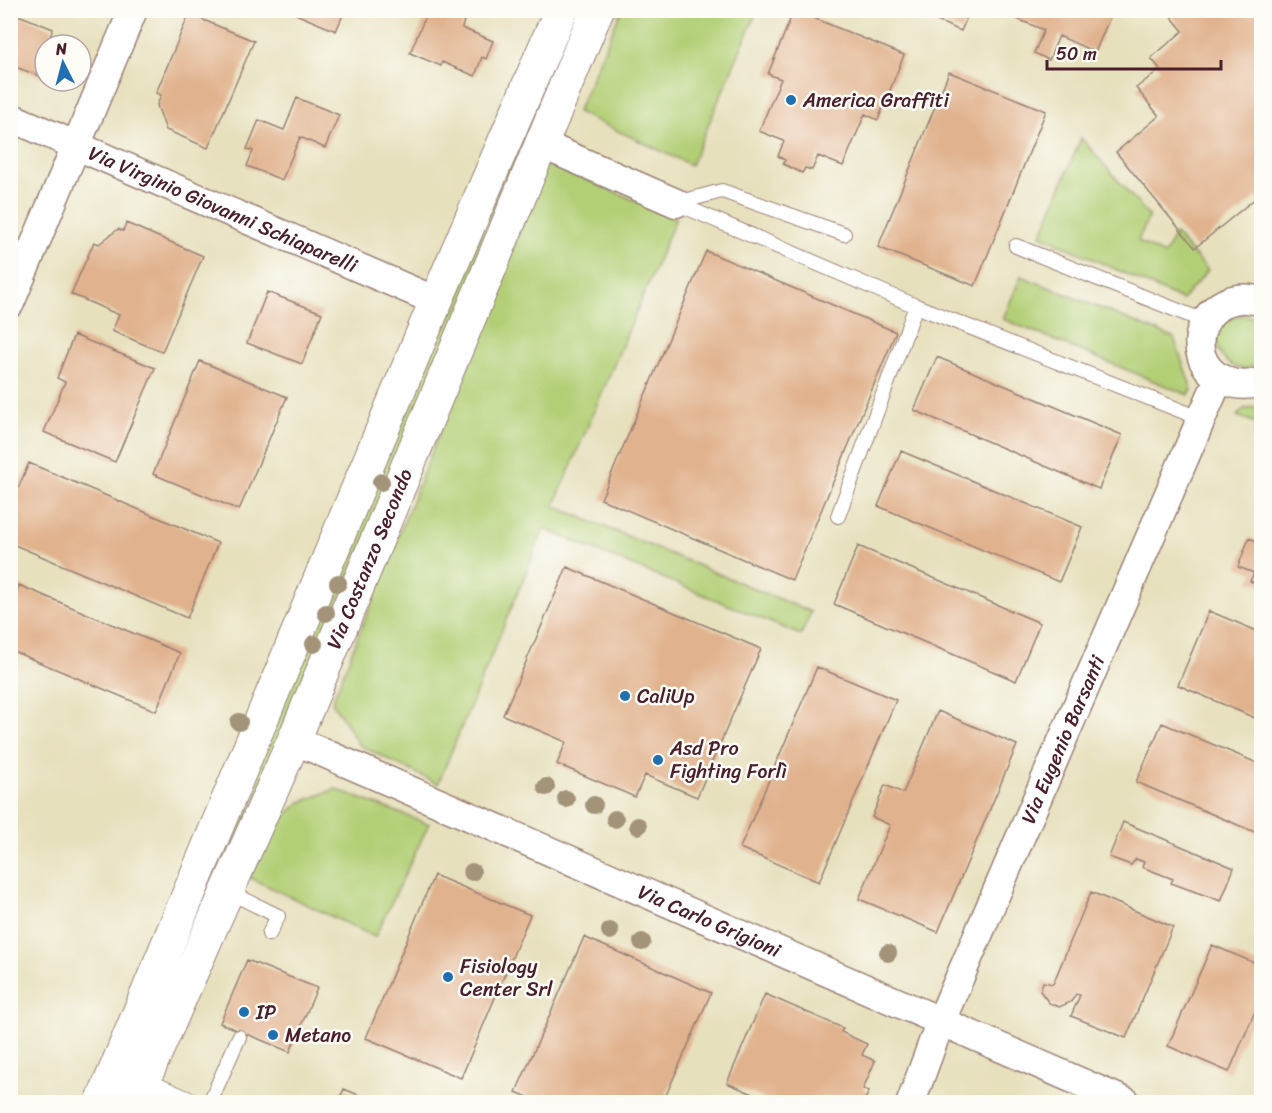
<svg xmlns="http://www.w3.org/2000/svg" width="1272" height="1113" font-family="Sriracha,sans-serif">
<style>
.green{fill:#b2cf76;stroke:#7e7750;stroke-width:1.5}
.building{fill:#e1b28e}
.lines{fill:none;stroke-linecap:round;stroke-linejoin:round}
.lane-casing{stroke:#988074;stroke-width:16}
.street-casing{stroke:#988074;stroke-width:31}
.secondary-casing{stroke:#988074;stroke-width:35}
.lane{stroke:#fff;stroke-width:14}
.street{stroke:#fff;stroke-width:28}
.secondary{stroke:#fff;stroke-width:33}
.tree{fill:#a29379}
.poi-dot{fill:#1f6fb2;stroke:#fdfcf7;stroke-width:2}
.labels{text-anchor:middle;dominant-baseline:central;stroke-width:5;stroke-linejoin:round;paint-order:stroke}
.poi-label{font-size:20px;fill:#4a1f2b;stroke:#fdfcf7;text-anchor:start}
.street-label{font-size:20px;fill:#4a1f2b;stroke:#fdfcf7}
</style>
<rect width="100%" height="100%" fill="#fdfcf7"/>
<filter id="ink" filterUnits="userSpaceOnUse"><feTurbulence type="fractalNoise" baseFrequency=".0167" numOctaves="2"/><feDisplacementMap in="SourceGraphic" scale="12" xChannelSelector="R" yChannelSelector="G"/><feConvolveMatrix kernelMatrix="1 2 1 2 8 2 1 2 1" color-interpolation-filters="sRGB"/></filter>
<filter id="wash" filterUnits="userSpaceOnUse"><feTurbulence type="fractalNoise" baseFrequency=".008" numOctaves="4" result="noise"/><feDisplacementMap in="SourceGraphic" scale="24" xChannelSelector="R" yChannelSelector="G"/><feGaussianBlur stdDeviation="1.35" result="paint"/><feColorMatrix in="noise" values="0 0 0 0 0 0 0 0 0 0 0 0 0 0 0 0 0 1.4 0 .05"/><feComposite in="paint" operator="in"/></filter>
<g filter="url(#wash)">
<rect width="100%" height="100%" fill="#e7e0bd"/>
<path class="green" d="M575 11H589L127 1102H113Z
M621 11H757L691 165 577 112Z
M1081 138 1149 216 1138 241 1164 255 1175 234 1208 270 1182 300 1041 235Z
M547 163 676 218 554 506 811 612 801 635 544 529 438 784 359 745 332 702Z
M1021 276 1174 338 1192 390 1188 395 1003 319Z
M1243 315 1253 317 1261 323V360C1230 392 1189 324 1243 315Z
M1261 406H1262L1261 433 1255 431 1259 424 1237 416 1244 409Z
M335 789 429 824 375 937 250 878 270 831 299 803Z"/>
<g id="blocks">
<path class="building" d="M286 10H345L336 31Z
M428 10H442L461 19 464 20 462 28 493 41 486 59 482 57 475 76 442 62 441 66 410 53Z
M794 10 904 55 878 120 865 114 843 166 818 156 812 170 805 168 802 173 783 164 785 160 778 156 784 141 759 131 781 79 768 74Z
M911 10H970L961 31Z
M1021 10H1113L1095 52 1059 36 1049 60 1034 53 1044 30 1017 19Z
M1176 10H1262V203L1257 197 1195 248 1116 152 1159 116 1136 88 1160 69 1151 58 1183 31 1170 15Z
M11 12 53 29 48 42 55 45H45V78L10 65Z
M189 14 254 41 208 148 166 130 157 105 161 95 156 93Z
M949 72 1046 111 975 286 878 247Z
M297 98 339 115 325 148 300 137 282 180 247 166 253 151 247 149 259 120 284 130Z
M126 223 203 256 162 352 112 331 119 315 71 294 94 242 99 244 118 229 123 231Z
M706 251 896 332 792 580 601 499Z
M267 292 322 313 302 364 247 343Z
M74 335 155 368 115 462 44 432 65 382 57 378Z
M937 357 1122 435 1099 489 914 410Z
M200 361 287 397 239 510 153 474Z
M901 451 1082 527 1059 582 878 506Z
M29 463 218 543 187 618 10 543V507Z
M1249 538 1262 543V585L1250 581 1254 573 1238 567Z
M858 546 1040 623 1016 681 834 604Z
M567 567 761 649 697 797 645 775 635 797 557 764 566 742 503 715Z
M19 585 180 653 156 711 10 650V594L14 596Z
M1209 611 1262 633V721L1178 685Z
M817 667 896 700 819 882 740 848Z
M938 711 1017 745 938 932 859 899 890 825 872 817 885 785 903 793Z
M1162 723 1262 765V823L1257 833 1136 782Z
M1123 822 1234 868 1221 901 1171 883 1173 879 1142 867 1144 862 1136 859 1131 865 1109 857Z
M434 875 530 915 461 1078 366 1038Z
M1091 892 1173 927 1126 1038 1071 1016 1080 995 1076 994 1071 1002 1059 1007 1049 1003 1040 991 1043 982 1053 984Z
M584 937 711 993 663 1102H540L516 1092Z
M1212 945 1262 966V995L1229 1072 1168 1046Z
M247 960 317 988 290 1052 220 1023Z
M765 994 843 1028 841 1032 867 1044 862 1055 875 1061 863 1089 869 1091 864 1102H825L813 1097 811 1102H772L727 1083Z
M344 1089 376 1102H338Z"/>
</g>
</g>
<g filter="url(#ink)">
<use href="#blocks" fill-opacity="0" stroke="#988074" stroke-width="1.5"/>
<g class="lines">
<g class="lane-casing">
<path id="lane" d="M676 203 916 306 838 516
M676 203 722 191 844 234
M1016 246 1204 321
M916 306 1202 419
M227 891 278 916 269 934
M144 1079 196 1102
M210 1102 239 1037"/>
</g>
<g class="street-casing">
<g id="street">
<path id="s1" d="M10 117 436 301"/>
<path d="M541 144 676 203"/>
<path d="M1262 302C1205 282 1174 359 1226 381 1237 386 1251 386 1262 381"/>
<path d="M10 303 133 10"/>
<path id="s2" d="M294 740 1126 1102"/>
<path id="s3" d="M911 1102 940 1023 1219 378"/>
</g>
</g>
<g class="secondary-casing">
<g id="secondary">
<path d="M102 1102 436 301 561 10"/>
<path id="s4" d="M134 1102 294 740 597 10"/>
</g>
</g>
<use href="#lane" class="lane"/>
<use href="#street" class="street"/>
<use href="#secondary" class="secondary"/>
</g>
<g class="tree">
<circle cx="381" cy="482" r="9"/>
<circle cx="338" cy="583" r="9"/>
<circle cx="326" cy="613" r="9"/>
<circle cx="314" cy="644" r="9"/>
<circle cx="239" cy="722" r="9"/>
<circle cx="546" cy="787" r="9"/>
<circle cx="566" cy="799" r="9"/>
<circle cx="594" cy="805" r="9"/>
<circle cx="615" cy="819" r="9"/>
<circle cx="638" cy="826" r="9"/>
<circle cx="472" cy="872" r="9"/>
<circle cx="610" cy="931" r="9"/>
<circle cx="642" cy="942" r="9"/>
<circle cx="888" cy="953" r="9"/>
</g>
</g>
<g class="poi-dot">
<circle cx="791" cy="100" r="6"/>
<circle cx="625" cy="696" r="6"/>
<circle cx="658" cy="760" r="6"/>
<circle cx="448" cy="977" r="6"/>
<circle cx="244" cy="1012" r="6"/>
<circle cx="273" cy="1035" r="6"/>
</g>
<g class="labels">
<g class="poi-label">
<text x="803" y="100">America Graffiti</text>
<text x="637" y="696">CaliUp</text>
<text x="670" y="748">Asd Pro<tspan x="670" dy="23">Fighting Forlì</tspan></text>
<text x="460" y="966">Fisiology<tspan x="460" dy="23">Center Srl</tspan></text>
<text x="256" y="1012">IP</text>
<text x="285" y="1035">Metano</text>
</g>
<g class="street-label">
<text stroke="none"><textPath href="#s1" startOffset="232">Via Virginio Giovanni Schiaparelli</textPath></text>
<text stroke="none"><textPath href="#s4" startOffset="592">Via Costanzo Secondo</textPath></text>
<text stroke="none"><textPath href="#s3" startOffset="393">Via Eugenio Barsanti</textPath></text>
<text stroke="none"><textPath href="#s2" startOffset="453">Via Carlo Grigioni</textPath></text>
</g>
</g>
<rect width="1272" height="1113" fill="none" stroke="#fdfcf7" stroke-width="36"/>
<g transform="translate(63 63) rotate(354)"><circle r="28" fill="#fdfcf7" stroke="#b5a4a5" stroke-width="1.5"/>
<path d="M0-4.5L10 22L0 15L-10 22Z" fill="#1f6fb2"/>
<text y="-9" font-size="16" font-weight="bold" text-anchor="middle" fill="#4a1f2b">N</text>
</g>
<path d="M1047 60v9h174v-9" fill="none" stroke="#4a1f2b" stroke-width="3"/>
<text x="1056" y="60" font-size="18" fill="#4a1f2b" stroke="#fdfcf7" stroke-width="4.5" paint-order="stroke">50 m</text>
</svg>
